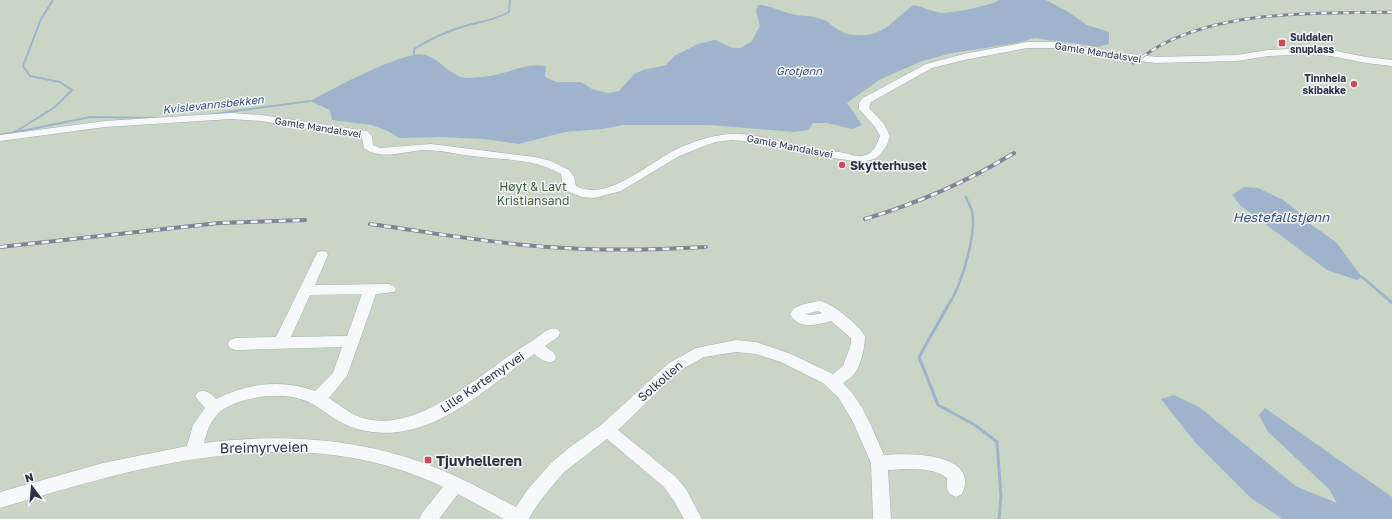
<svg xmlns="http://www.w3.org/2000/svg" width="1392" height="519" font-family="'Golos Text',sans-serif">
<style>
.green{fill:#c9d6c5}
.water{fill:#9fb4cc}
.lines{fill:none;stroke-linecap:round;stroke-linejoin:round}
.stream-far2{stroke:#9fb4cc;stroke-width:2}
.stream-far1{stroke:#9fb4cc;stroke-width:2.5}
.stream{stroke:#9fb4cc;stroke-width:3}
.minor-casing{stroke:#a9aeb7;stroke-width:1}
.minor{fill:#f7f8fa;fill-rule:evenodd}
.rail-far1-casing{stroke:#7d8696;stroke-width:3}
.rail-casing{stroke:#7d8696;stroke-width:4}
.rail-far1{stroke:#f4f6f9;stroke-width:2;stroke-dasharray:5.5;stroke-linecap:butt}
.rail{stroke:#f4f6f9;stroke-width:2.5;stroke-dasharray:7;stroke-linecap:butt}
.poi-dot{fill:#d1495b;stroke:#f4f6f9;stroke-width:1.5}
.labels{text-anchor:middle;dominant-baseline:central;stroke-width:3;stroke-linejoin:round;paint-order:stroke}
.far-poi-label{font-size:10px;font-weight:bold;fill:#2b3445;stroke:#f4f6f9;text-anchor:start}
.far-street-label{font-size:10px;fill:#2b3445;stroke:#f4f6f9}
.far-water-label{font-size:11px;font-style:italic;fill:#34527a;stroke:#f4f6f9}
.poi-label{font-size:12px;font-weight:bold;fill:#2b3445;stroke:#f4f6f9;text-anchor:start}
.park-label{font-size:12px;fill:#3f6138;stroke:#f4f6f9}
.street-label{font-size:12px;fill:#2b3445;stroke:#f4f6f9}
.water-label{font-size:13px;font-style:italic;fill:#34527a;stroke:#f4f6f9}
.near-street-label{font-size:14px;fill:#2b3445;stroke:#f4f6f9}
.near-poi-label{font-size:14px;font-weight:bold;fill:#2b3445;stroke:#f4f6f9;text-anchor:start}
</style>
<rect width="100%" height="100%" fill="#e4e7ec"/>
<path class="green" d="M0 0H1392V519H0Z"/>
<path class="water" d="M999 0H1046L1067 11 1087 25 1109 32V44L1098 47 1035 38 1017 43 952 53 922 61 879 80 847 103 862 125 852 129 827 123H813L808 130 794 132 709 125H623L602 129 565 132 519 144 484 139 442 137 399 138 388 131 371 125 332 120 330 110 310 101C331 90 405 49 425 55 441 59 451 78 468 78 478 77 489 77 499 74 517 70 527 63 546 66L545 77 556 82H581L592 89 608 93 619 91 634 74 643 70 666 65 674 56 698 44 715 40 733 48H740L751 42 760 26 756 11 758 5C772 5 783 13 797 15 805 16 813 16 821 19 829 21 836 30 844 33 852 36 867 36 875 33 890 28 901 13 914 5 923 7 933 12 941 13 953 13 990 6 999 0Z
M1244 187 1258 188 1283 200 1296 210 1306 221 1336 242 1362 277 1357 280 1327 270 1241 206 1232 195Z
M1174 395 1199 407 1297 487 1337 503 1329 489 1268 432 1259 415 1265 408 1392 497V519H1283L1252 499 1195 442 1161 399Z"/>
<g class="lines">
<path class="stream-far2" d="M414 55V49C430 39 447 31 465 26 480 22 495 20 509 12L510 0
M206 115 310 101
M15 132 55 107 72 90 60 82 30 76 23 66 41 19 53 0
M17 132 90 117 160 118"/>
<path class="stream-far1" d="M14 132 16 131
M0 135 22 131
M1362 277 1390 301
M951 301C962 281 977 234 972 211 971 207 968 202 966 197"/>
<path class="stream" d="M951 300 919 357 938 405 975 425 997 442 1001 496 999 519
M1389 300 1392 303"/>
<g class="minor-casing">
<path id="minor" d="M1027 42H1054L1098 50 1156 57 1237 55 1268 50 1307 48 1331 50 1366 57 1392 60V66L1366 63 1331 56 1307 54 1268 56 1237 61 1156 63 1098 56 1054 48H1027L964 60 932 68 871 102 869 108 884 124 890 136 887 145 879 156 874 159 862 162 811 155 754 142 732 140 715 142 679 156 621 191 594 198 582 197 567 191 563 186 561 174C535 158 502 160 472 156 456 154 440 150 424 150 404 151 382 161 364 148L362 137 360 136 261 121 231 119 105 127 0 141V135L105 121 231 113 261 115 367 131 372 136 373 145 380 148 431 144 535 157 551 161 569 170 574 177 576 186C606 203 650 162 677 149 694 141 712 135 732 134 759 133 785 144 812 149 821 151 830 151 839 152 847 153 857 158 866 155 874 152 877 144 880 136L875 127 859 109V103L863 98 926 64 964 54Z
M322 251 327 252 328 255 315 285 389 284 394 286 396 289 394 292 376 294 347 376 329 398C338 404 349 413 360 417 418 438 486 367 532 341 541 336 547 326 558 329L560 333 558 337 545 346 554 353 556 357 554 361C546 364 541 359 534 354 493 383 450 425 398 432 374 435 352 430 332 417 322 410 312 402 300 399 279 392 239 397 221 411 211 419 207 431 204 443 281 433 361 438 434 467 463 478 489 493 516 507L528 489 551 463 570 447 601 425 669 363 696 348 736 340 756 342 791 354 833 374 843 366 851 344V338L831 321C816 325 799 330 790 314 794 307 798 306 805 304 810 303 816 301 821 301 833 304 859 325 865 336 865 347 861 364 855 373 852 377 847 380 843 383 863 402 873 430 884 455 907 453 981 452 962 494L956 497 950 494 947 489V478C932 466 906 469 888 470L891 519H873L871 463 852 420 838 397 823 383 781 362 756 354 736 352 704 357 679 371 618 430 676 477 686 489 702 519H684L674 501 664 487 607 439 563 473 540 501 529 518 530 519H504L458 494 439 519H419L422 513 443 487C301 418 142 465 0 508V492L103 463 187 446 193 425 205 408 195 396 198 392C206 389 210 393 216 399 247 383 283 379 315 391L333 373 342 347 235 350 230 348 228 344 230 340 235 338 276 337 316 255 317 252ZM362 294 347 336 291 337 310 295ZM818 311 822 313 813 315 805 314Z"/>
</g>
<use href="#minor" class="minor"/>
<g class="rail-far1-casing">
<path id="rail-far1" d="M1133 63C1142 57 1152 50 1161 45 1231 9 1316 14 1392 12"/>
</g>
<g class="rail-casing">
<path id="rail" d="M865 219C918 203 967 182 1014 153
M370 224C429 232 488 243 548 247 601 251 653 250 706 247
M0 247 219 223 305 220"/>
</g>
<use href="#rail-far1" class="rail-far1"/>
<use href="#rail" class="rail"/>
</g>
<g class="poi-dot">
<rect x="1278" y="39" width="8" height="8" rx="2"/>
<circle cx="1354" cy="84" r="4"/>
<circle cx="842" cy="165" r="4"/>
<rect x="424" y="456" width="8" height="8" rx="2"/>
</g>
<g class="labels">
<g class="far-poi-label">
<text x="1290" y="37">Suldalen<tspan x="1290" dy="12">snuplass</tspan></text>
<text x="1346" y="78" text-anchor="end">Tinnheia<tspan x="1346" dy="12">skibakke</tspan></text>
</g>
<g class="far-street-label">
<text transform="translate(1098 52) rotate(9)">Gamle Mandalsvei</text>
<text transform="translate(318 127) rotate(9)">Gamle Mandalsvei</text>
<text transform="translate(790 146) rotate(11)">Gamle Mandalsvei</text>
</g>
<g class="far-water-label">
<text x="799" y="70">Grotjønn</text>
<text transform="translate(213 104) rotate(-6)">Kvislevannsbekken</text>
</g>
<g class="poi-label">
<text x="850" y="165">Skytterhuset</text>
</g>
<g class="park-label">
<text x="533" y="186">Høyt &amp; Lavt<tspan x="533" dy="14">Kristiansand</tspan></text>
</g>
<g class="street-label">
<text transform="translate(660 381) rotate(-41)">Solkollen</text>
<text transform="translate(482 382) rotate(-34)">Lille Kartemyrvei</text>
</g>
<g class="water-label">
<text x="1281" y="217">Hestefallstjønn</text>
</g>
<g class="near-street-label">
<text transform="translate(264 447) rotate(-1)">Breimyrveien</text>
</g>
<g class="near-poi-label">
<text x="436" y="460">Tjuvhelleren</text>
</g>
</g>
<g transform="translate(32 487) rotate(344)" stroke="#f4f6f9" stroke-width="3" paint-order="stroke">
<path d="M0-3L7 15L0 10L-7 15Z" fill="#2b3445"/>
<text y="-6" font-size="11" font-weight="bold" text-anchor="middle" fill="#2b3445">N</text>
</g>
</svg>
